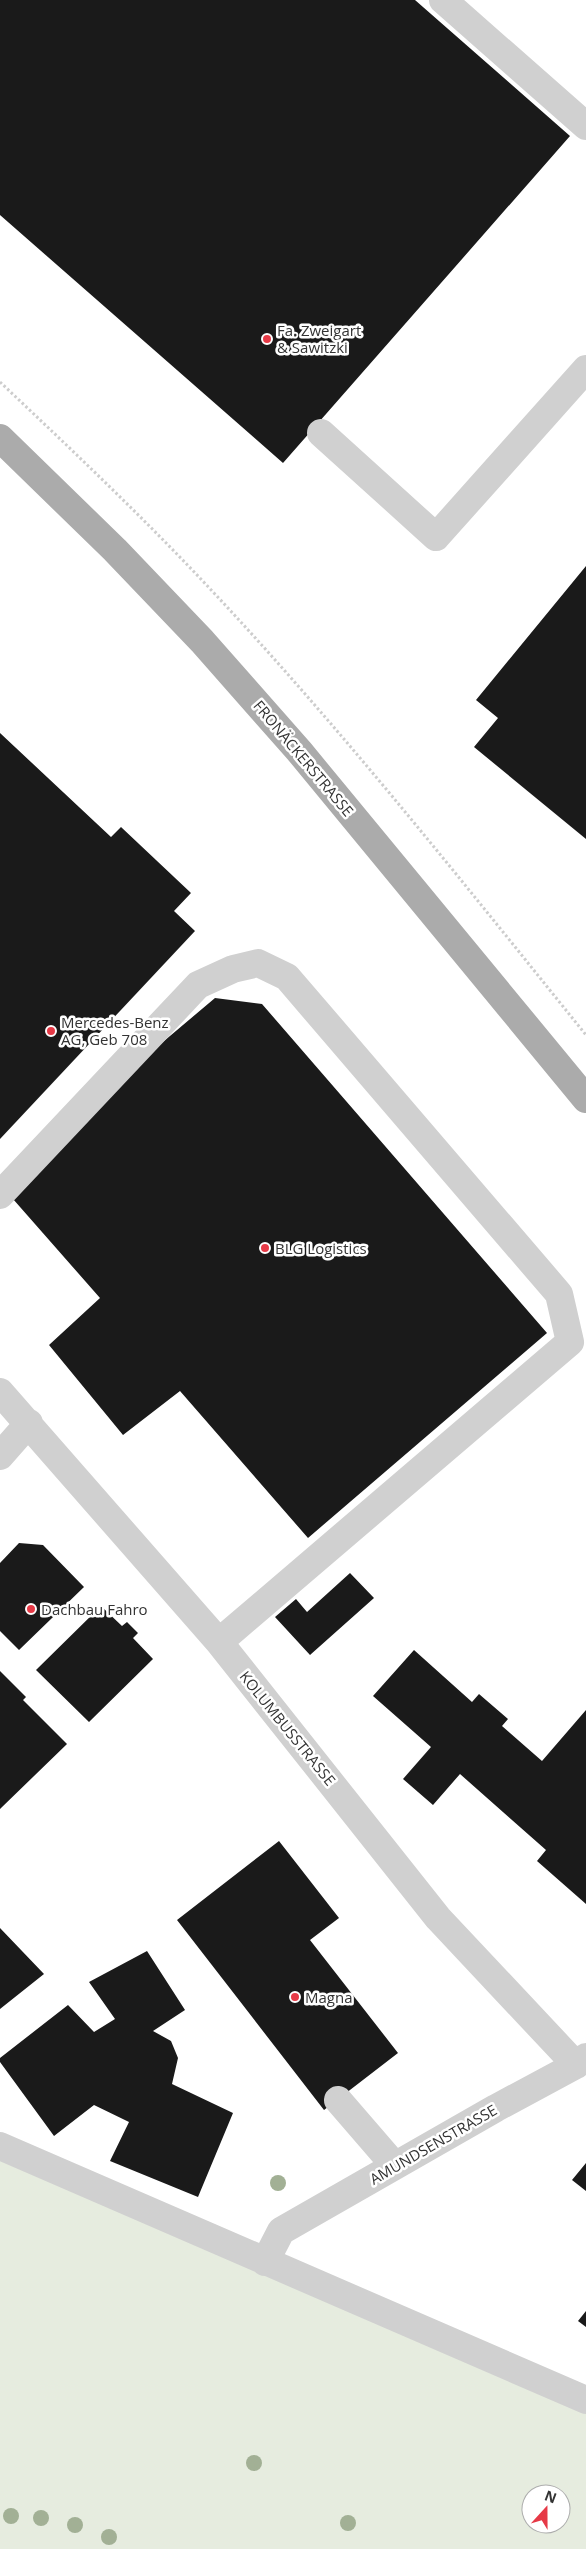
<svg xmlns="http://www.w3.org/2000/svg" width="586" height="2549" font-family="'Open Sans',sans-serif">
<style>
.green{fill:#e6ecdf;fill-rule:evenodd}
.building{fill:#1a1a1a}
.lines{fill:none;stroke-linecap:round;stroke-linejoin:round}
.path{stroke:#cdcdcd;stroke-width:3;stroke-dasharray:2.5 2.5;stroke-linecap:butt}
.minor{stroke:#d0d0d0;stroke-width:28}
.major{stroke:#ababab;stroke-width:28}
.tree{fill:#a2b095}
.poi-dot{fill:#e63946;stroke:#fff;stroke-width:2}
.labels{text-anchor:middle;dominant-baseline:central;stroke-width:5;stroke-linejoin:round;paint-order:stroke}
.poi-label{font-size:15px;fill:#333;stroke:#fff;text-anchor:start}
.street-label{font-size:15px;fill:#333;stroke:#fff}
</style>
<rect width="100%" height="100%" fill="#fff"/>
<path class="green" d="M0 2157 586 2407V2549H0ZM531 2494H561V2524H531Z"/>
<path class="building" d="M0 0H415L570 136 283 463 0 215Z
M586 566V839L474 747 498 718 476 700Z
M0 733 111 837 121 827 191 893 174 911 195 931 0 1139Z
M215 998 262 1004 547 1333 308 1538 180 1391 123 1435 49 1345 100 1298 13 1199 119 1079Z
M19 1543 43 1545 84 1587 19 1650 0 1631V1563Z
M350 1573 374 1598 310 1655 275 1617 296 1599 307 1612Z
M101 1606 122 1626 127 1622 138 1633 133 1638 153 1659 89 1722 36 1670Z
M414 1650 472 1702 479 1694 508 1719 502 1726 542 1761 586 1710V1904L537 1861 546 1850 460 1774 433 1805 403 1779 431 1747 373 1696Z
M0 1671 26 1697 23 1700 67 1744 0 1809Z
M279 1841 339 1918 310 1940 398 2053 324 2110 177 1920Z
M0 1928 44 1974 0 2009Z
M147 1951 185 2010 153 2031 171 2041 178 2058 172 2084 233 2113 198 2197 110 2161 129 2122 94 2105 54 2136 0 2062V2058L68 2005 94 2032 115 2019 89 1982Z
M586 2163V2191L572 2180Z
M586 2311V2327L578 2321Z"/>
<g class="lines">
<path class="path" d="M0 382C73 451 145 519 214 593 345 733 465 885 586 1035"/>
<path class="minor" d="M443 0 586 126
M321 433 436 537 586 369
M0 1195 198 985 233 969 258 963 287 977 559 1294 570 1342 219 1642
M0 1392 219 1642 438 1918 576 2065
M0 1456 29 1423
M338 2100 395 2166
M0 2146 586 2400
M265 2262 281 2231 496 2108 576 2065 586 2057"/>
<path class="major" d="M0 438 115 550 202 641 299 751 586 1099"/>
</g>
<g class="tree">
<circle cx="278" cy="2183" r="8"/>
<circle cx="254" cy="2463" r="8"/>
<circle cx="11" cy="2516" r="8"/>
<circle cx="41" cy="2518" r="8"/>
<circle cx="348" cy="2523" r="8"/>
<circle cx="75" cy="2525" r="8"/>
<circle cx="109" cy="2537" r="8"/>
</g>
<g class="poi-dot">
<circle cx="267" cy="339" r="5"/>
<circle cx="51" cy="1031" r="5"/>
<circle cx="265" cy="1248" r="5"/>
<circle cx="31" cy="1609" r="5"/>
<circle cx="295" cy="1997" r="5"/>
</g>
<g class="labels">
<g class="poi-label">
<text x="277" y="330">Fa. Zweigart<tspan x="277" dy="17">&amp; Sawitzki</tspan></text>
<text x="61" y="1022">Mercedes-Benz<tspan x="61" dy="17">AG, Geb 708</tspan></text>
<text x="275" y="1248">BLG Logistics</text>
<text x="41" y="1609">Dachbau Fahro</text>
<text x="305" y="1997">Magna</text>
</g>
<g class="street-label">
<text transform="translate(304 758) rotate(50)">FRONÄCKERSTRASSE</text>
<text transform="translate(288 1728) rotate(51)">KOLUMBUSSTRASSE</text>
<text transform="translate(433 2144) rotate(-30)">AMUNDSENSTRASSE</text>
</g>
</g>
<g transform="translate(546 2509) rotate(21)"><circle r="24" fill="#ffffff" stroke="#adadad"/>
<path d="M0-4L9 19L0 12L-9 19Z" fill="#e63946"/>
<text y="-8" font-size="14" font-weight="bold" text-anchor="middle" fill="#333333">N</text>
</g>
</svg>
